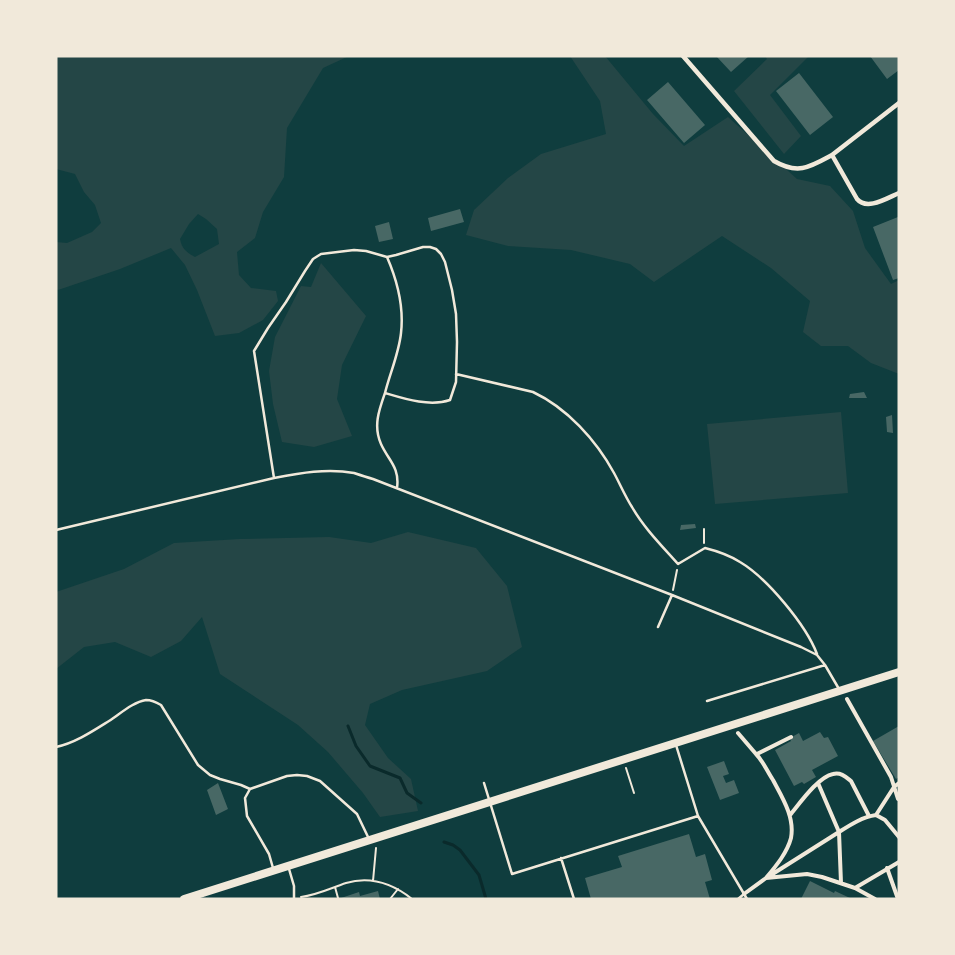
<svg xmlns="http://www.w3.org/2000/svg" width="955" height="955" font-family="'Noto Sans',sans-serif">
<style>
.green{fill:#244646;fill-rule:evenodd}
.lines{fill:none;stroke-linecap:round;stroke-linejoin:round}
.stream{stroke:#0a2a2b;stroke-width:3}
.building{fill:#486865}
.path{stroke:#f1e9da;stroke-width:2}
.service{stroke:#f1e9da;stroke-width:2.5}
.pedestrian{stroke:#f1e9da;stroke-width:4}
.minor{stroke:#f1e9da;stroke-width:4.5}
.primary{stroke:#f1e9da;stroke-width:8}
</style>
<rect width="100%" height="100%" fill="#0f3d3e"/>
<path class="green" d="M56 56H349L323 68 287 128 284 177 263 212 255 238 237 252 239 275 251 288 276 291 278 301 263 320 239 333 215 336 197 290 185 265 171 248 120 269 58 290 56 289V242L67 243 92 232 101 223 95 205 84 192 75 174 56 169ZM198 214 206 219 217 229 219 244 195 257C186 252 182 249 180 239L189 224Z
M570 56H605L653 114 684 146 728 117 797 179 830 186 853 211 865 248 891 284 899 280V374L871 363 848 346H821L803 332 810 301 771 268 722 236 654 282 630 264 571 250 508 246 466 235 474 210 508 178 541 154 606 134 600 101Z
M765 56H809L770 95 801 136 784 154 734 91 767 59Z
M321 263 366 316 342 365 337 399 352 436 314 447 282 442 273 404 269 371 275 337 301 286 311 287Z
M841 412 848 493 715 504 707 424Z
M408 532 476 548 507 586 522 647 487 671 402 690 370 704 365 725 388 758 411 779 418 811 380 817 363 793 328 752 298 725 220 674 202 617 181 641 151 657 115 642 84 647 56 669V592L124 569 174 543 240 539 329 537 371 543Z"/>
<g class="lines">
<path class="stream" d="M348 726 356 746 370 766 400 778 407 793 421 803
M444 842 453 845 460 850 479 875 486 899"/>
</g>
<path class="building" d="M716 56H749L731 72Z
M870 56H899V70L887 79Z
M799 73 833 117 810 135 776 91Z
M668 82 705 125 684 143 647 100Z
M460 209 464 222 431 231 428 218Z
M898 217 899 278 893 280 873 227Z
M389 222 393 239 379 242 375 226Z
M864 392 867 398H849L850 394Z
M892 415 893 433 887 432 886 417Z
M695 524 696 528 680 530 681 525Z
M899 726V777L896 779 873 741Z
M820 732 824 738 828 737 838 756 812 770 816 777 804 784 802 782 794 786 775 750 791 741 790 738 799 733 803 741Z
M724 761 729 774 723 776 726 783 734 780 739 793 720 800 707 767Z
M218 783 228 809 216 815 207 790Z
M689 834 696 857 705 854 712 880 705 882 710 899H591L585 878 622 867 618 856Z
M810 881 834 893 835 891 852 899H801Z
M378 891 380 899H338L359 892 360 896Z"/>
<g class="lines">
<path class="path" d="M704 529V543
M673 590 677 570
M626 768 634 793
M373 881 376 848
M335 887 338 898
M301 897C317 895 331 888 346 883 370 876 393 884 412 899
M390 899 398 889"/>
<path class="service" d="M387 257C397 280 404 307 401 333 399 353 390 373 385 393 405 399 430 407 450 400L456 382 457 342 456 314 452 290 445 262 441 254 436 249 430 247H423L396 255 387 257 366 251 354 250 321 254 313 259 305 271 286 302 268 328 254 351 274 478C300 473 327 468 354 473 360 475 366 477 373 479L672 595 801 647 817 655 825 665 839 689
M456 374 533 392C567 408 596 440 614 473 620 484 625 496 632 507 644 528 662 546 678 564L705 548C717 551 729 555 740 562 767 578 806 625 817 654
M385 393C379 410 373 426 381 444 388 460 400 467 397 488
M56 530 274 478
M658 627 672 595
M707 701 825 665
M676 745 698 816 747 899
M56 747C75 743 93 731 109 721 120 714 133 702 146 700 152 700 156 702 161 705L198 765 210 775 220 779 241 785 250 789
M484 783 512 874 698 816
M561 858 574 899
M273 868 269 854 247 816 245 798 250 789 287 776 297 775 307 776 320 781 357 814 369 839
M289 869 294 886V899
M738 899 744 894"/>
<path class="pedestrian" d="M847 699 891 777 898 799 899 798
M738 733C744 740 750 747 756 754 763 761 767 771 773 780 782 797 795 817 791 838 787 853 776 866 766 878
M757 754 791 737
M818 783 839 832C850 825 862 817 876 815
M899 783 894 787 876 815 885 820 899 837
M790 815C800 803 818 777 833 774 841 772 846 777 851 781L869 816
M887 868 898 899
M771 875 839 832 841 883
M855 888 875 899
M744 894 766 878 807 874 822 877 855 888 899 862"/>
<path class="minor" d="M683 56 774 161C798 175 810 167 832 155
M899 103 832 155 857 199C867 211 887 198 899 193"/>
<path class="primary" d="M184 899 899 672"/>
</g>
<rect width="955" height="955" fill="none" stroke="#f1e9da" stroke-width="115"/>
</svg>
